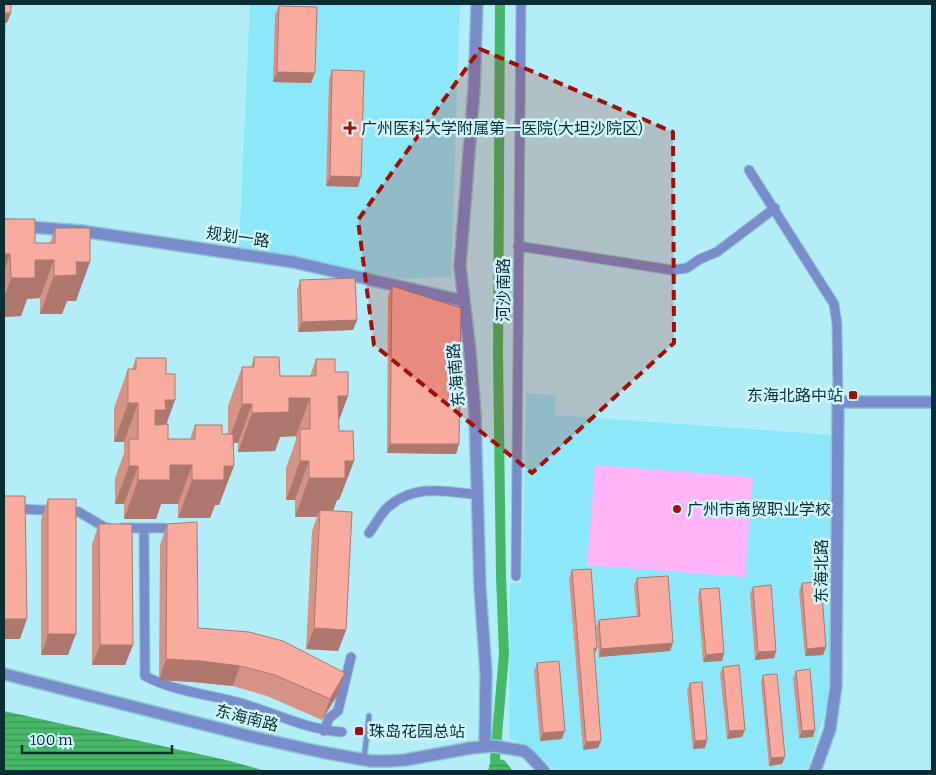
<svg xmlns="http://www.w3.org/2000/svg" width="936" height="775" font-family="Bitter,'Noto Sans SC',serif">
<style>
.built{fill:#8ce8f8}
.pitch{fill:#feb4f7}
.water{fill:url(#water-rules)}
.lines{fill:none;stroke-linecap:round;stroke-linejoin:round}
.canal{stroke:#46b867;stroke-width:10}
.service-casing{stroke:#90c7d1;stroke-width:7}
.minor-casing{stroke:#90c7d1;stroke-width:11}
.tertiary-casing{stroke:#90c7d1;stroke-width:14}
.service{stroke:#798dcc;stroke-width:4.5}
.minor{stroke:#798dcc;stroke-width:9}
.tertiary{stroke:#798dcc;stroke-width:11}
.wall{fill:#d59388}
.shaded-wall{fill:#ae786f}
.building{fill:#f8ab9e;stroke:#ae786f}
.marked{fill:#a40e04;fill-opacity:0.2;stroke:#a40e04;stroke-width:4;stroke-dasharray:10 6;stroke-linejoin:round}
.poi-dot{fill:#a40e04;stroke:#d0f7fe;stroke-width:2}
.labels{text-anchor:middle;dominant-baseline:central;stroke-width:5;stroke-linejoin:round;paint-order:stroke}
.poi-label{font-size:16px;fill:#0a2e34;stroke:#d0f7fe;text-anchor:start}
.street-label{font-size:16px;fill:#0a2e34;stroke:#d0f7fe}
</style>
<defs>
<pattern id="water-rules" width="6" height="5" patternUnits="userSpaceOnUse" patternTransform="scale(1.25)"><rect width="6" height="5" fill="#46b867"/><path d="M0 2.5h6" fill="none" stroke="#399656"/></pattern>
</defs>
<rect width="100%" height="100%" fill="#b2edf8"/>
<path class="built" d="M250 4H460L451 277 404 279 239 251Z
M526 393 556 395 555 415 832 435 829 680 826 709 807 771H555L543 758 529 748 509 738 510 583H522Z"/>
<path class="pitch" d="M595 465 753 477 745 577 587 565Z"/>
<path class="water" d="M4 711 226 760 266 771H4Z
M491 759 504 760 513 771H488Z"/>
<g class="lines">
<path class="canal" d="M495 759 504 654 501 576 498 355 500 4"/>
<g class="service-casing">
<path id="service" d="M364 759 369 716"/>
</g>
<g class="minor-casing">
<path id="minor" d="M749 170 834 304 837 324 838 402
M518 246 672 270 687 268 700 259 717 252 775 208
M4 508 79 512 106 528H109
M122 528H164
M144 528 145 676C175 692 209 694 241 703 274 713 308 730 342 732
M369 533C375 525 380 515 387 508 414 483 446 491 478 495
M516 576 521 4
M324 731 329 718 338 711 351 657"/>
</g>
<g class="tertiary-casing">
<path id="tertiary" d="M477 4 474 90 460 266 470 351 475 414 480 588 486 673 485 745
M4 225 81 231 293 262 464 301
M4 674 253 737 321 752 371 761H388L405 760 471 748 494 746 524 751 529 755 544 771
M815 771 830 729 836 686 838 402H932"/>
</g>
<use href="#service" class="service"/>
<use href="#minor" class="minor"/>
<use href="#tertiary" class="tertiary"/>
</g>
<path class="wall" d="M279 6 311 83 273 82 275 15Z
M332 70 358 187 326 186 329 80Z
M4 219 35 243H50L55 228 76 301H67L62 314H40V298L27 299 21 316 4 317Z
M300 280 357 320 353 330 298 332 297 290Z
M392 286 459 444 456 454 387 453 388 296Z
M254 357 280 376H310L316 359 335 372 339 431 354 461 339 500H337L333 511 346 630 338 651 306 649 312 531 317 517H295V500H286V468L296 440V436L280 437 275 451 238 452V443H233L219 505H215L210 518H178V504H161L156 519H124V504H115V478L124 453V442H114V408L128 369H132L136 358 166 374 175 400 166 424 168 439H190L195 425 222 434H228V406L242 367H251Z
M48 499 68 655H41V520Z
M99 524 133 645 125 665H92V544Z
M167 524 198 628 338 694 322 720 267 696 233 686 193 682 159 680 160 545Z
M572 570 594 655 601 741 598 748 583 750 569 578Z
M637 578 670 651 599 657 596 627 599 620 637 617 634 586Z
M802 583 826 647 823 655 805 656 799 591Z
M753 587 776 651 774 658 755 660 750 594Z
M700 589 724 653 722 661 703 662 698 597Z
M537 663 562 739 540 741 534 671Z
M723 667 742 737 727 739 720 674Z
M796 671 813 737 799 738 793 678Z
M763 675 782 764 769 766 761 682Z
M690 683 705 748 693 749 687 690Z"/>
<path class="shaded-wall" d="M5 13H11L7 23H4Z
M277 72 315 73 311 83 273 82Z
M330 176 361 177 358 187 326 186Z
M4 254H10L4 273Z
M35 260H54L40 298 27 299 21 316 4 317V297L11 278Z
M76 262H90L76 301H67L62 314H40L54 276Z
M357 320 353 330 298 332 302 322Z
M338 396H348L334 434Z
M289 398H310L296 436 280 437 275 451 238 452 252 413Z
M165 400H175L161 439 141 449 155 410Z
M128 403H138L124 442H114Z
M242 404H252L238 443H228Z
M390 444H459L456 454 387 453Z
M300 461H309L295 500H286Z
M345 461H354L339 500H337L331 516 320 510 317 517H295L309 478Z
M170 465H192L178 504H161L156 519H124L138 480Z
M129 466H138L124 504H115Z
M224 466H234L219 505H215L210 518H178L192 480Z
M4 619H27L20 639H4Z
M314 628 346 630 338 651 306 649Z
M48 634H76L68 655H41Z
M673 643 670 651 599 657 601 649Z
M100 645H133L125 665H92Z
M826 647 823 655 805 656 807 649Z
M594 648H597L594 655Z
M776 651 774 658 755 660 758 652Z
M724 653 722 661 703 662 706 655Z
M166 659 201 661 240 666 233 686 193 682 159 680Z
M345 673 338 694 322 720 330 699Z
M745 730 742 737 727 739 729 731Z
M815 730 813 737 799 738 802 731Z
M565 731 562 739 540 741 543 733Z
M707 740 705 748 693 749 695 741Z
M601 741 598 748 583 750 586 742Z
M785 757 782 764 769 766 771 758Z"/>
<path class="building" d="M4 4H11V13H5L4 75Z
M279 6 317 7 315 73 277 72Z
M332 70 364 71 361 177 330 176Z
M4 219H35V243H55V228H90V262H76L77 275 54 276V260H35V278H11L10 254H4Z
M355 278 357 320 302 322 300 280Z
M392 286 461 308 459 444H390Z
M254 357H279L280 376H316V359H335V372H348V396H338L339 431H353L354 461H345V478H309V461H300V429H310V398H289V412L252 413V404H242V367H254Z
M136 358H166V374H175V400H165L166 410H155V425L168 424V439H195V425H222V434H233L234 466H224V480H192V465H170V480H138V466H129V439H138V403H128V369H136Z
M4 496H25L27 619H4Z
M48 499H76V634H48Z
M320 510 352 512 346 630 314 628Z
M197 522 198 628 249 632 283 641 345 673 330 699 275 675 240 666 201 661 166 659 167 524Z
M99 524H132L133 645H100Z
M591 569 597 648H594L601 741 586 742 572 570Z
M668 576 673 643 601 649 599 620 640 616 637 578Z
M821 582 826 647 807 649 802 583Z
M771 585 776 651 758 652 753 587Z
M719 588 724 653 706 655 700 589Z
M559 661 565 731 543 733 537 663Z
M739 665 745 730 729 731 723 667Z
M810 669 815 730 802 731 796 671Z
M777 674 785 757 771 758 763 675Z
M702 682 707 740 695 741 690 683Z"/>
<path class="marked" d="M480 49 673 132 674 343 532 473 374 345 358 220Z"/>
<g class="poi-dot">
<path d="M347.5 120.5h5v5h5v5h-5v5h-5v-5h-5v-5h5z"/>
<rect x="848" y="390" width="10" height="10" rx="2.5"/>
<circle cx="677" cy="509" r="5"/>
<rect x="354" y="726" width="10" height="10" rx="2.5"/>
</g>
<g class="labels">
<g class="poi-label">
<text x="361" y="128">广州医科大学附属第一医院(大坦沙院区)</text>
<text x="843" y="395" text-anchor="end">东海北路中站</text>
<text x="687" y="509">广州市商贸职业学校</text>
<text x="369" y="731">珠岛花园总站</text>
</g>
<g class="street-label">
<text transform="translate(238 237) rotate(8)">规划一路</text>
<text transform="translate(503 290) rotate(-90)">河沙南路</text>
<text transform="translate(456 375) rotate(-95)">东海南路</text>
<text transform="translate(821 571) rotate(-90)">东海北路</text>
<text transform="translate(247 718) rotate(14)">东海南路</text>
</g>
</g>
<rect width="936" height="775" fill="none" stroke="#0a2e34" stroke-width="10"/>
<path d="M22 745v8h150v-8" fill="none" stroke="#0a2e34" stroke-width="2.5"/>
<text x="30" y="745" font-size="15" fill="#0a2e34" stroke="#d0f7fe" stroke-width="4" paint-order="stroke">100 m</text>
</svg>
